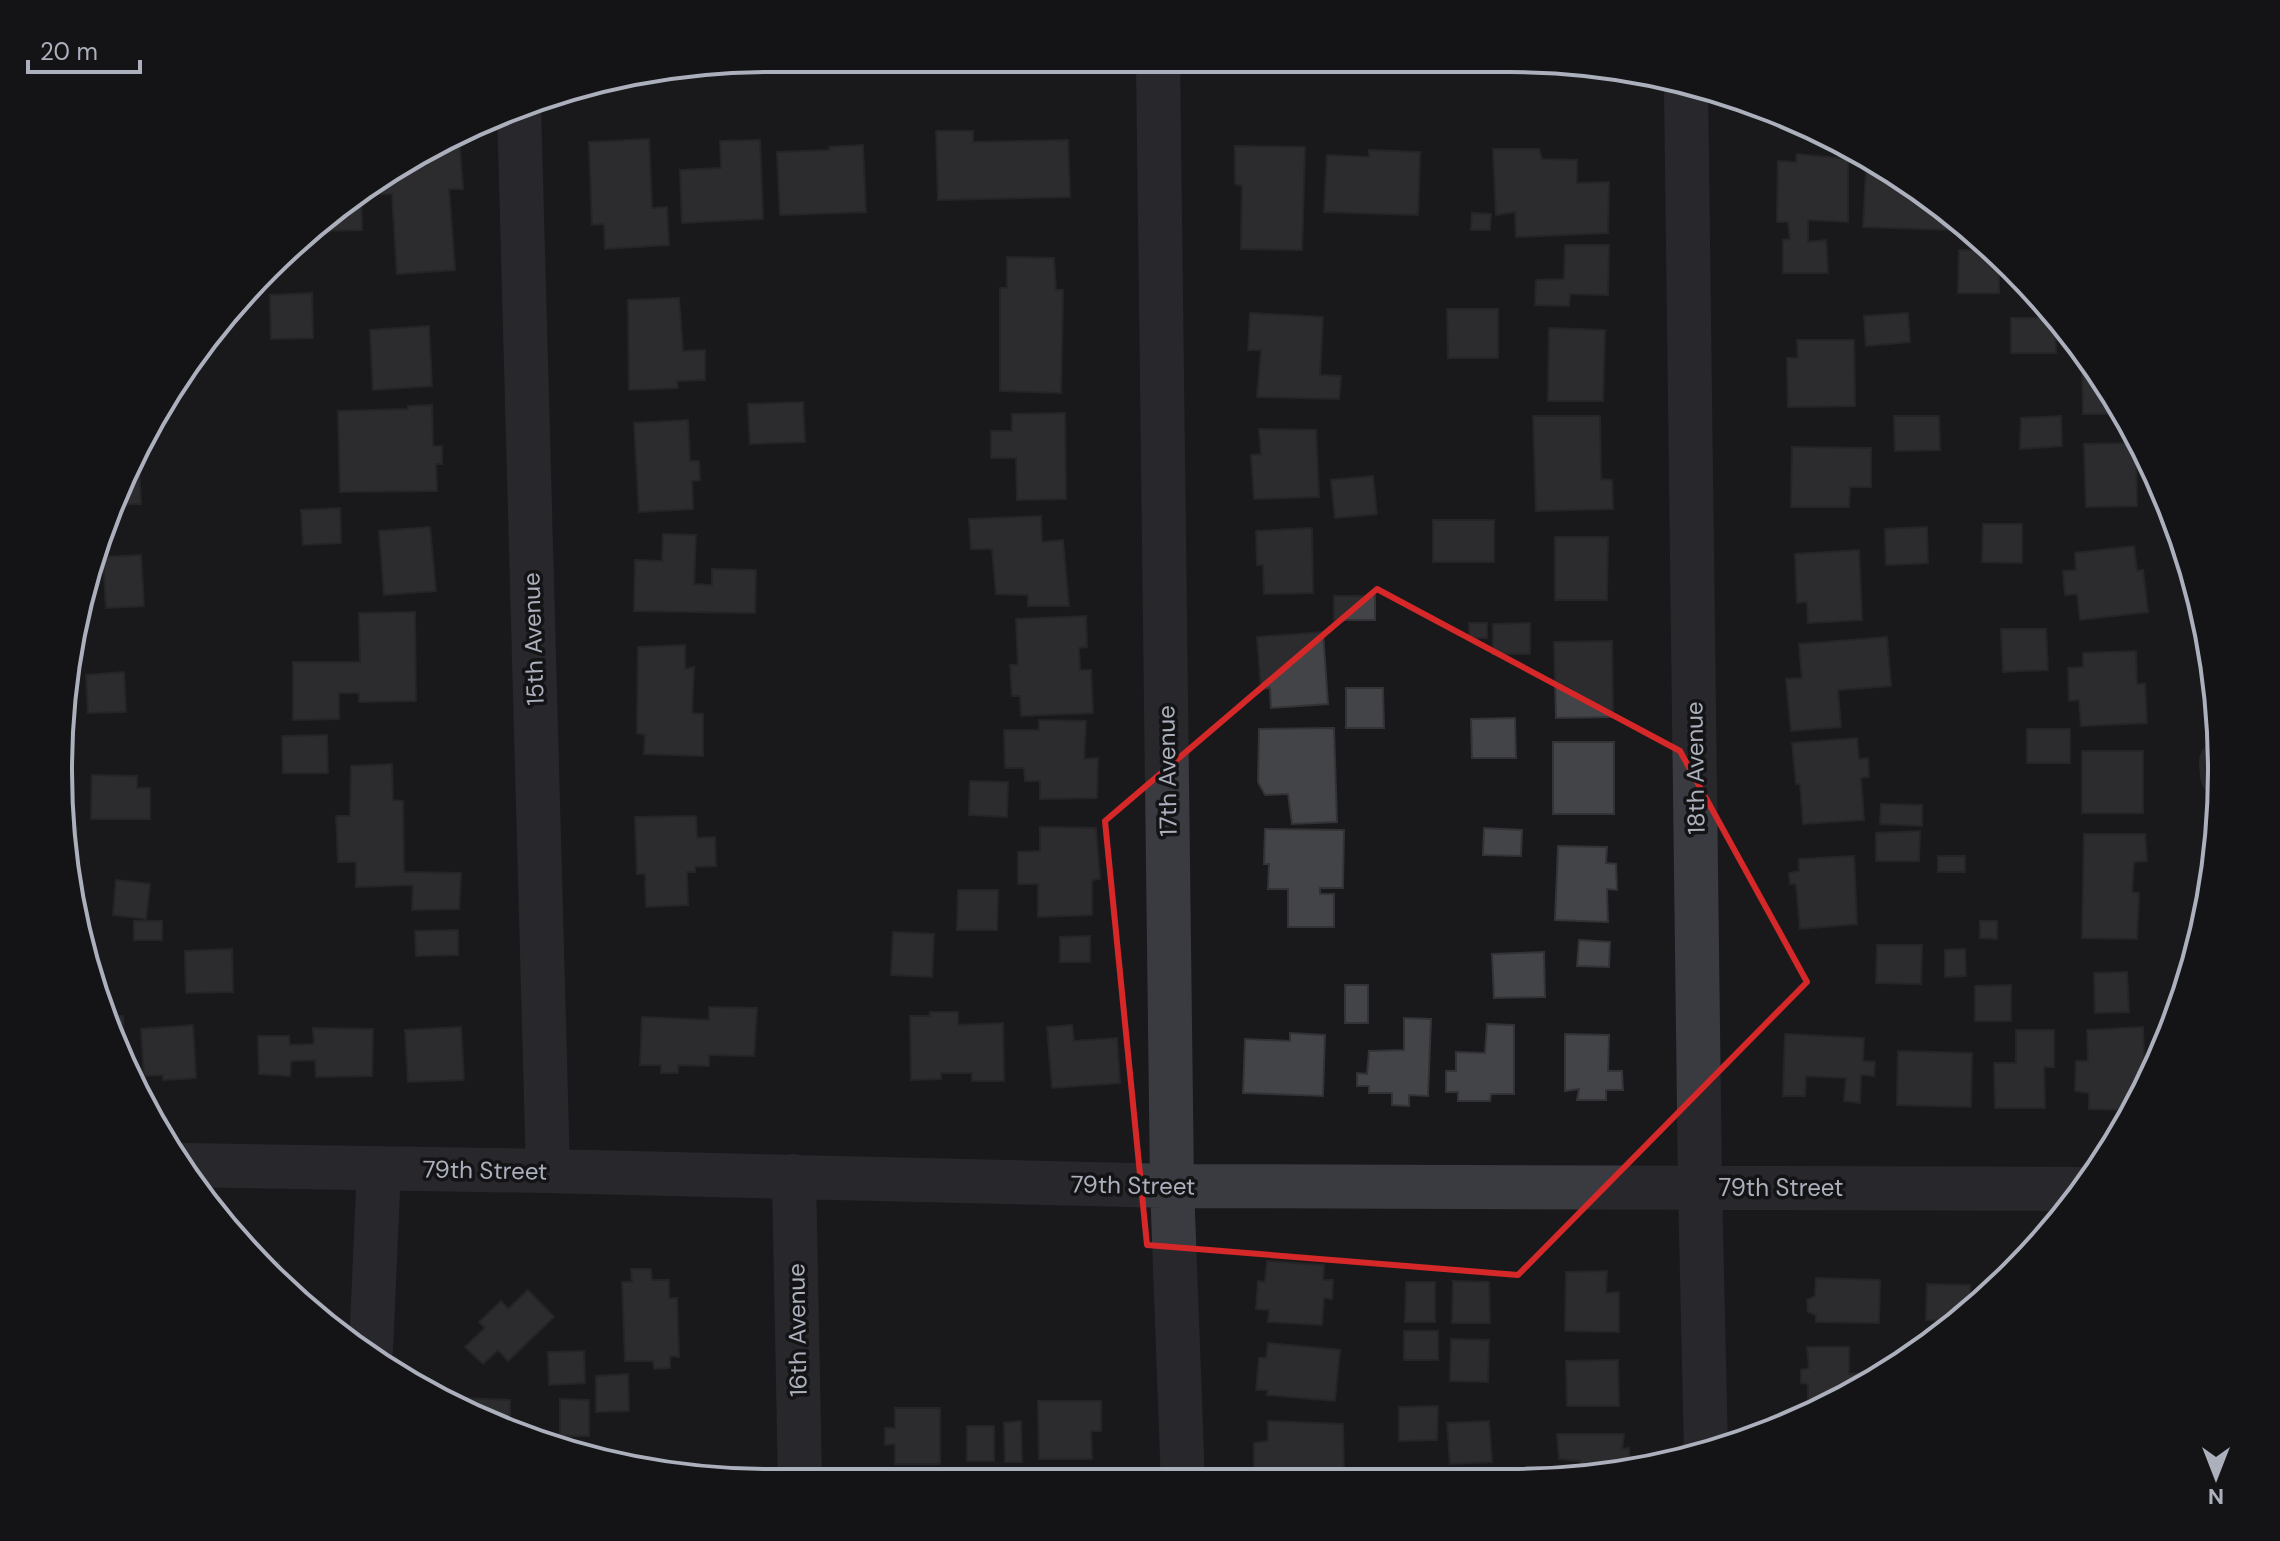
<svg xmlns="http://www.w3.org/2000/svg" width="2280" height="1541" font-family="'DM Sans',sans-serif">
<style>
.building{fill:#434448;stroke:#333337;stroke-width:2}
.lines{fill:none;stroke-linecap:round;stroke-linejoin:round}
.minor{stroke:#3a3b41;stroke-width:44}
.marked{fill:none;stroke:#d62828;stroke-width:6;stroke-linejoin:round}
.labels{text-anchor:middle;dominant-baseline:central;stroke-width:7;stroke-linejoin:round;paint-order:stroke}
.street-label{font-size:24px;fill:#abb0bc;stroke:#141416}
.rim{fill:none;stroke:#abb0bc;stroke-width:4}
</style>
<rect width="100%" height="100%" fill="#19191b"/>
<path class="building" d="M936 131H973V142L1068 140 1070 197 938 200Z
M459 137 463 189H449L455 270 397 274 392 194H381L379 176Z
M649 139 652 208 667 207 669 245 605 249 604 224 592 225 589 142Z
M760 140 763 219 682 223 680 170 721 168 720 141Z
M863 145 866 212 780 215 777 152 830 150 829 147Z
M1235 146 1305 147 1302 250 1241 249 1242 186 1235 184Z
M1493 149H1539L1542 159 1577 160V183L1609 182 1608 233 1516 237 1515 212 1496 215Z
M1369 150 1420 152 1418 215 1324 212 1327 155 1369 157Z
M1797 154 1848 159V222L1808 220V242L1826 240 1828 273H1783V240L1790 239 1788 222H1777L1778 161 1796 162Z
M1866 171 1881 172 1949 221V230L1863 227Z
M361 191 362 230 318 231Z
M1472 213 1491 214 1490 230H1471Z
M1565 245H1609L1608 295 1570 294 1569 306 1535 305 1536 280 1564 279Z
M1959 250 1991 251 1999 256V293H1958Z
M1007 257 1054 258 1056 290H1063L1061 393 1000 391V288H1007Z
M312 293 313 338 271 339 270 295Z
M679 298 683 351 705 350V380L677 381 678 388 629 390 628 300Z
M1447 309H1498V358H1448Z
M1250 313 1323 317 1320 375 1341 376 1339 399 1257 397 1261 350H1248Z
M1908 313 1910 342 1866 346 1864 316Z
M2011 318H2055L2056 353H2011Z
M429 326 432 386 373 390 370 330Z
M1549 328 1605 330 1603 401H1548Z
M1797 340H1854L1855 406 1788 407 1787 358H1798Z
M2082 350 2102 374 2123 414H2083Z
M803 402 805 442 750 444 748 404Z
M432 405 433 446H442V464H436L437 491 340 492 338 411 408 409V406Z
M1065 413 1066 499 1017 500 1016 458H991V431H1012V414Z
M1533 416H1600L1601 479 1612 480 1613 509 1536 511Z
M1894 416H1939L1940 450 1895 451Z
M2061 416 2062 446 2020 449 2021 418Z
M688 420 690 461H699L700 480 692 481 693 509 639 512 634 423Z
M1259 429 1316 430 1319 497 1254 499 1251 455 1261 454Z
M2136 443 2137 506 2086 507 2084 444Z
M1792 447 1871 448V487H1850L1849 507H1791Z
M139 467 141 504 110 505 130 468Z
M1373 476 1377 514 1335 518 1331 480Z
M340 508 341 543 303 545 301 510Z
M1041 516 1042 542 1063 540 1069 606H1028V595L996 594 992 549H971L969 519Z
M1433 520H1494V562H1433Z
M1983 524H2022V563L1982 562Z
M430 527 436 591 384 595 379 531Z
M1927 527 1928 563 1886 565 1885 529Z
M1312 528 1313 593 1264 594 1263 565H1257L1256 531Z
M663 534 696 535 694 584 712 585V569L756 570 755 613 634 611 635 560 662 561Z
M1555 537H1608L1607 600H1555Z
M2134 546 2137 571 2143 570 2148 612 2080 620 2077 594 2065 595 2063 571 2076 570 2075 553Z
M1859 550 1862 620 1808 623 1807 602 1797 603 1795 554Z
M141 555 144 606 106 608 103 557Z
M1334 596H1375V620H1334Z
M415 612 416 701 359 702V693H339V719L293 720V662H360L359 613Z
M1086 616 1087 647 1079 648 1080 670H1091L1093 713 1021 716 1020 696H1012L1010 665H1018L1016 619Z
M1469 623H1487V638H1469Z
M1530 623V654H1493V624Z
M2001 629H2046L2048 670 2003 672Z
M1323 632 1328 704 1271 708 1270 688 1261 689 1257 637Z
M1887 637 1891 686 1838 690 1841 727 1791 731 1786 679 1802 678 1799 644Z
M1612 641 1613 717 1556 718 1554 642Z
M685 645V669L694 667 692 713 703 714V756L644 754 645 735 637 733 638 647Z
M2136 651 2137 684H2145L2147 723 2081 726 2079 700 2069 701 2068 668 2083 667V653Z
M124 672 126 712 88 713 86 675Z
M1346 688H1383L1384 728H1346Z
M1515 718 1516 758H1472L1471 719Z
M1039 720 1086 721 1084 759 1098 758 1097 798 1040 799V781H1025L1024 768H1005L1004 730H1039Z
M1334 728 1337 822 1292 824 1288 794 1265 795 1258 782 1259 729Z
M2027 729H2070V763H2027Z
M327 735 328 773H283L282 736Z
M1857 738 1859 759 1868 758 1869 777 1861 778 1864 820 1803 824 1800 784H1796L1792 743Z
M1553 742H1614V814H1553Z
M2082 751H2143V813H2082Z
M392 764 393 800 403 801 404 872 461 873 459 909 412 910 413 885 356 887V862H338L336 816H350L351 766Z
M92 775 137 776V788H150V819H91Z
M970 781 1008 782 1007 817 969 815Z
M1881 804 1922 805V826L1880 824Z
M696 816 697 838 715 837 716 866 695 867V872H687L688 905 646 907 645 874H637L635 817Z
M1040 827 1096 828 1100 879 1092 880V915L1038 917V884H1018V852L1040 851Z
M66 828H77L76 902H71Z
M1484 828 1522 830 1521 856 1483 855Z
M1265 829 1344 830 1343 888H1320V894H1334V927H1288V889H1268L1269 864H1264Z
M1920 831 1919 861H1876V833Z
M2084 834H2145L2147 861 2134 862 2132 892 2139 893 2137 939 2082 938Z
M1558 846 1607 847 1606 863 1616 864 1617 890 1607 889 1608 922 1555 920Z
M1854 856 1857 924 1800 929 1796 884H1790L1789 873 1799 871V859Z
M1938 856H1965V872H1938Z
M116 880 150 884 146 919 113 915Z
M958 890H998L997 930H957Z
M134 921H162V940H134Z
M1980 921H1997V939L1980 938Z
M458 930V955L416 956 415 931Z
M893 932 934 934 932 977 891 975Z
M1090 936V962H1060V937Z
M1579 940 1610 942 1609 967 1577 966Z
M85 944H95L94 969Z
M1877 945H1922L1921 984 1876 983Z
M232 949 233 992 186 993 185 951Z
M1965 949 1966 976 1945 977V950Z
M1544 952 1545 997 1494 998 1492 954Z
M2127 972 2129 1012 2095 1013 2094 973Z
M1345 985H1368V1023H1345Z
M2011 985V1021H1975V986Z
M709 1007 757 1008 754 1056 709 1055V1066L678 1065V1073H661V1065H640L642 1017 709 1020Z
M930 1012H958V1025L1003 1023 1004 1081H972V1073H941V1079L911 1080 910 1016H930Z
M112 1016H123L124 1050Z
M1404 1018 1431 1019 1428 1096 1409 1095V1106L1392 1105V1093H1369V1086H1357V1073L1367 1074 1369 1051 1404 1050Z
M1487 1024 1514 1025V1094H1491L1490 1101H1458V1092H1446V1071H1456V1052L1485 1053Z
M193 1025 196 1078 163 1080V1075L144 1076 141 1029Z
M1072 1025 1074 1041 1117 1038 1120 1083 1052 1088 1047 1027Z
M461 1027 464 1080 408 1082 405 1030Z
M2143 1027 2145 1085 2132 1110 2089 1109V1093L2075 1091 2076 1061H2088L2087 1030Z
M313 1028 373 1029 372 1076 316 1077 315 1060 291 1061 290 1076 259 1074 258 1036H289L290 1045 314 1044Z
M2016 1030H2054V1067H2044L2045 1108H1995L1994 1063H2016Z
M1290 1033 1325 1035 1323 1096 1243 1093 1245 1039 1290 1041Z
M1565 1034 1609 1035 1608 1071H1622L1623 1090H1606V1100H1577L1579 1089 1565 1091Z
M1785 1034 1864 1038 1863 1061 1875 1062 1874 1076 1861 1075 1860 1103 1844 1101 1846 1078 1806 1076 1805 1096H1783Z
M1898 1051 1972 1053 1971 1107 1897 1105Z
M1267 1261 1324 1265 1323 1280H1333L1332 1299 1324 1298 1322 1325 1268 1322 1269 1310 1256 1309 1258 1281 1265 1282Z
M257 1262H279V1283L267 1275Z
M631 1269H651L652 1280H669V1298H677L679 1357 670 1356V1368L654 1369 653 1361H625L622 1282H632Z
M1607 1271 1606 1293 1619 1292V1332L1565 1331 1566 1272Z
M1816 1278 1880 1280 1879 1323 1816 1322V1315L1808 1312 1807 1300 1815 1296Z
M1453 1281 1489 1282 1490 1323H1452Z
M1406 1282H1435V1322H1405Z
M1927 1284 1970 1285V1310L1957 1321 1926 1320Z
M1986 1284H2001L1985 1297Z
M528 1290 554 1317 508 1361 498 1350 483 1364 465 1347 485 1328 479 1322 501 1301 508 1309Z
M1404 1331H1438V1360H1404Z
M1451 1339 1489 1340 1488 1382 1450 1381Z
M1268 1343 1340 1350 1335 1401 1267 1395 1268 1390H1256L1259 1358H1266Z
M1807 1347H1849V1374L1866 1373V1384L1832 1402 1808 1403V1384L1801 1383V1370L1809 1368Z
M584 1351 585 1383 549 1385 548 1352Z
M1618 1360 1619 1406H1567L1566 1361Z
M628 1374 629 1411 596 1412V1376Z
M461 1398 510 1400V1428L461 1412Z
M560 1399 589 1400V1436H560Z
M1038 1401H1101V1431H1091L1092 1459H1039Z
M1438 1406 1437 1440 1399 1441V1407Z
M895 1408H940V1464H895V1444L885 1445V1428H895Z
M1021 1421 1022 1462H1005L1004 1423Z
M1268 1421 1343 1424 1344 1474 1254 1478V1443L1268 1441Z
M1489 1421 1492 1462 1450 1464 1447 1423Z
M967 1426H994V1461H967Z
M1557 1434H1624L1622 1449 1629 1448 1630 1464 1623 1465V1472L1579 1476 1580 1461 1559 1459Z"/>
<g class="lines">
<path class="minor" d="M1158 58 1172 1186 1183 1483
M1686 85 1700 1186 1706 1452
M519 107 548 1171
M2221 762 2222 775
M183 1165 548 1171 1172 1186 2083 1189
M794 1176 800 1483
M371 1349 379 1168"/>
</g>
<path d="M0 0H2280V1541H0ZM1377 589 1680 751 1807 982 1518 1275 1147 1245 1105 821Z" fill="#19191b" fill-opacity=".55" fill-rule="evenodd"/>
<path class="marked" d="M1377 589 1680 751 1807 982 1518 1275 1147 1245 1105 821Z"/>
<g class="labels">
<g class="street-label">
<text transform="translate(533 639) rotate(-92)">15th Avenue</text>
<text transform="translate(1695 768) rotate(-91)">18th Avenue</text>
<text transform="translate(1167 771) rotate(-91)">17th Avenue</text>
<text transform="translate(485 1170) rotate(1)">79th Street</text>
<text transform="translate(1133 1185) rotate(1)">79th Street</text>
<text x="1781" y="1187">79th Street</text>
<text transform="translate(797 1330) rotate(-91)">16th Avenue</text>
</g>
</g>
<path d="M0 0H2280V1541H0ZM770 72H1510A698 698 0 0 1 2208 770V771A698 698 0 0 1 1510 1469H770A698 698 0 0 1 72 771V770A698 698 0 0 1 770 72Z" fill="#141416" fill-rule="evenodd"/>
<path class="rim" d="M770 72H1510A698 698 0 0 1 2208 770V771A698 698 0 0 1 1510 1469H770A698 698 0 0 1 72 771V770A698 698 0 0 1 770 72Z"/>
<g transform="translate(2216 1477) rotate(180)" stroke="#141416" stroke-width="6" paint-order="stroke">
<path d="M0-6L14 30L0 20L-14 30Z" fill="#abb0bc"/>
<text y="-12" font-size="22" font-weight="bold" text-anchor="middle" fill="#abb0bc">N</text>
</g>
<path d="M28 60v12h112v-12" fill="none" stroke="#abb0bc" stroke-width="4"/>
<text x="40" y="60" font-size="24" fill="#abb0bc" stroke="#141416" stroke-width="6" paint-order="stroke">20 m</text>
</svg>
